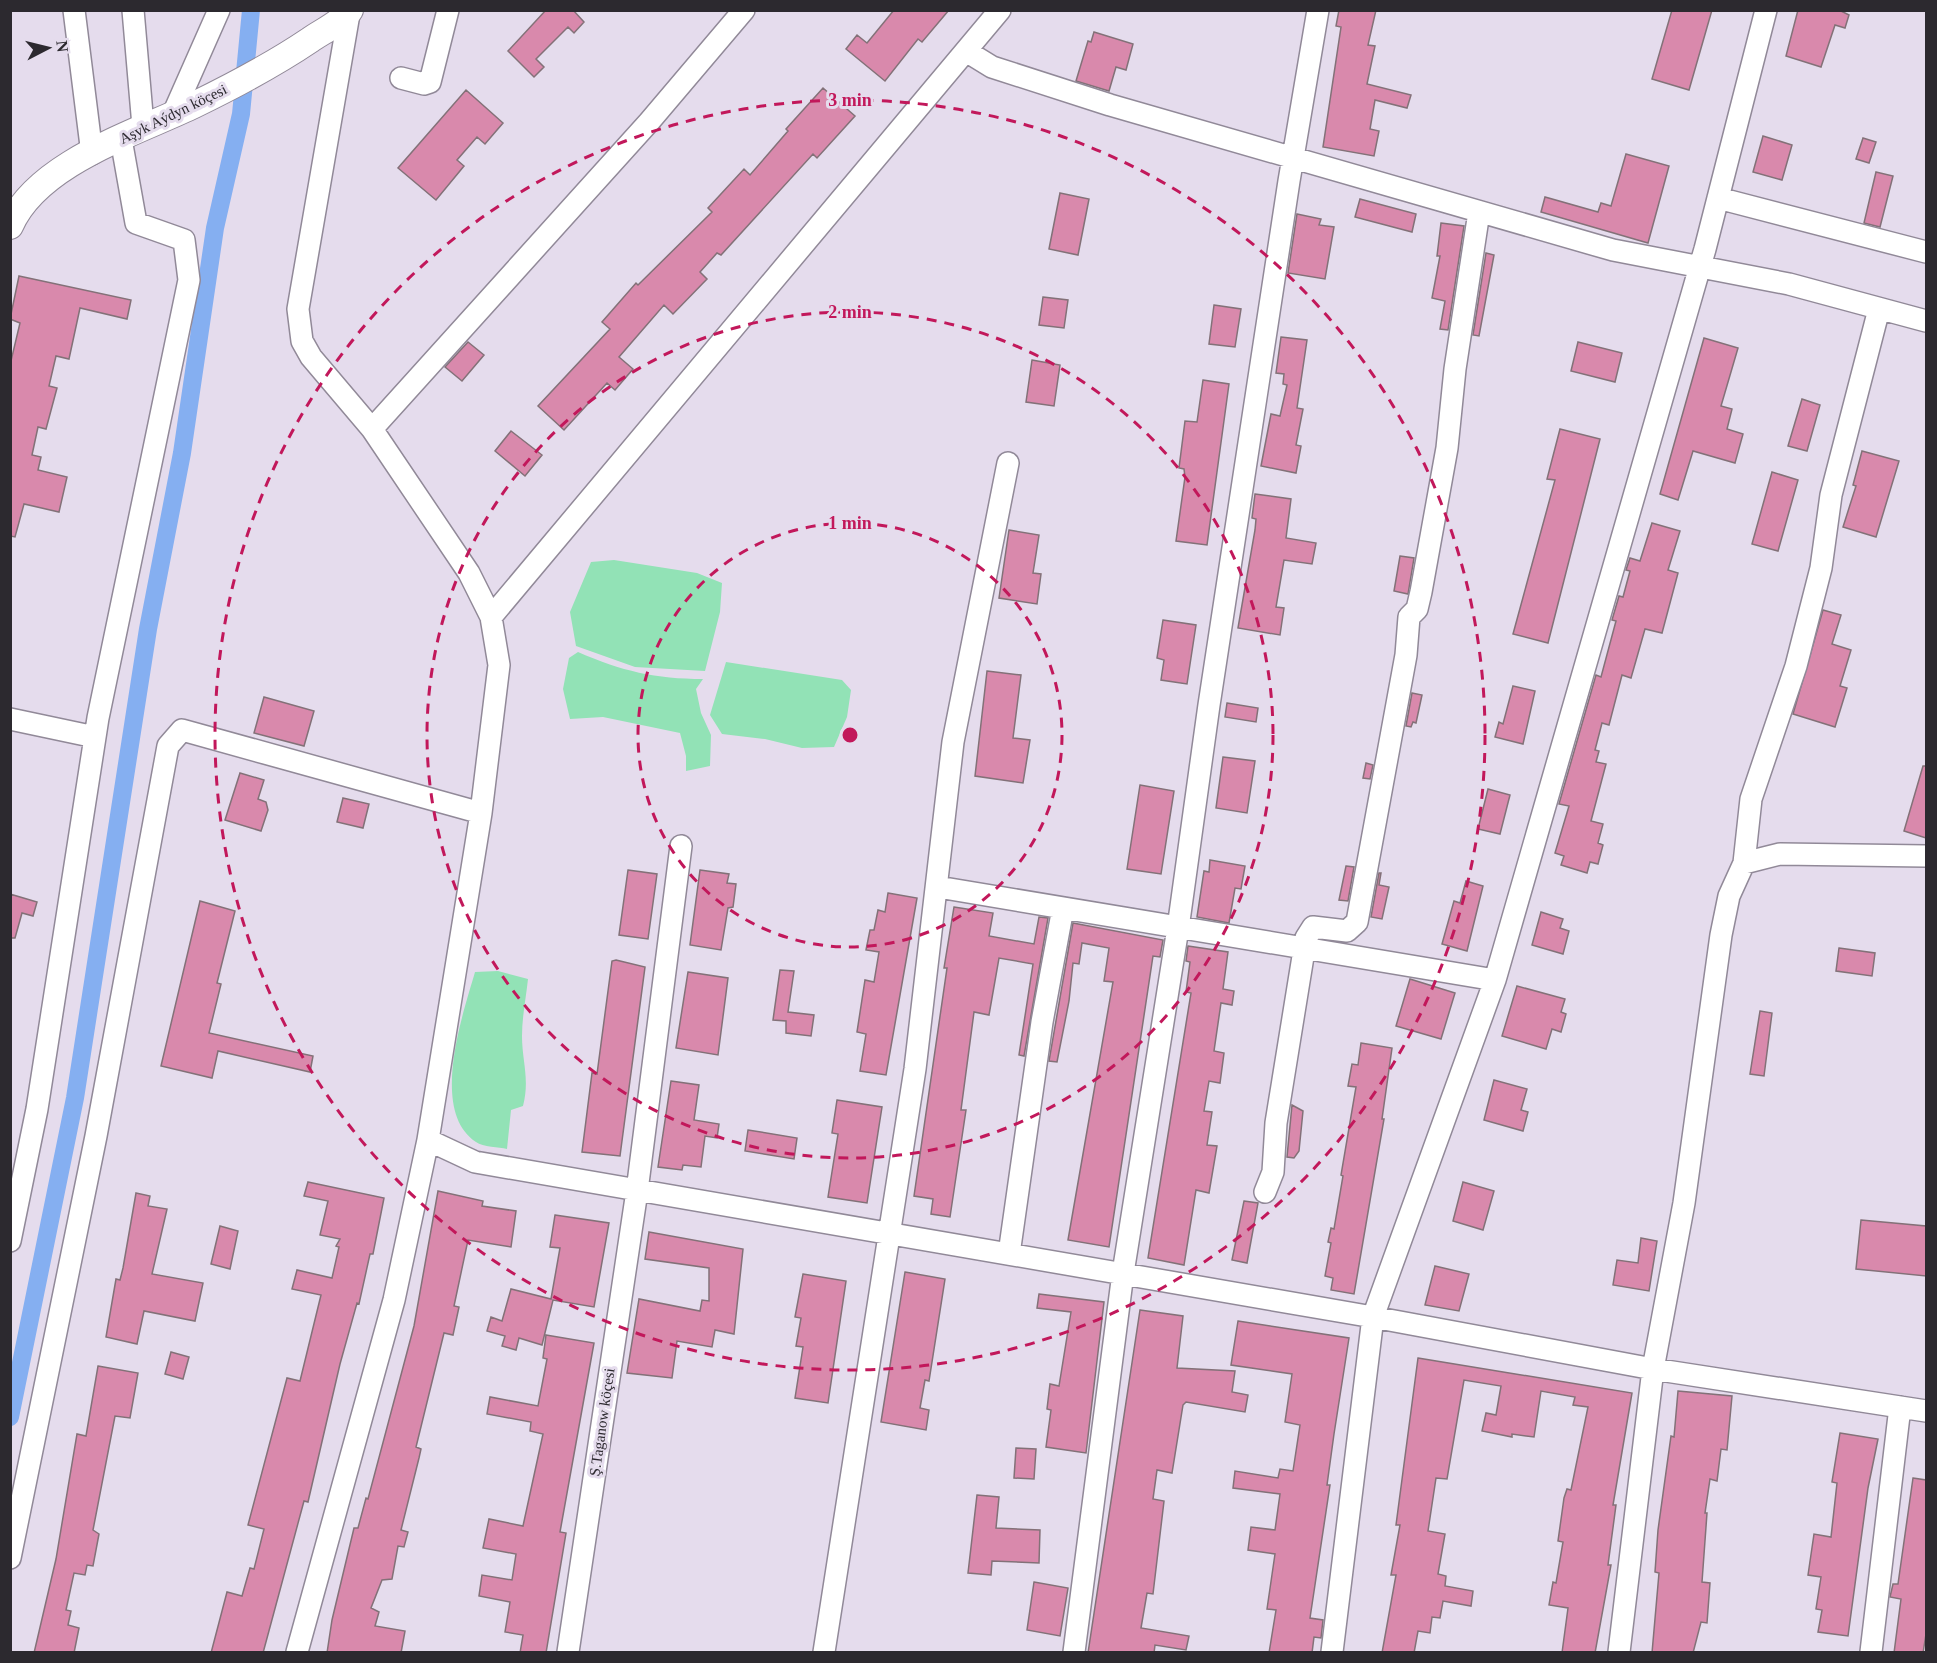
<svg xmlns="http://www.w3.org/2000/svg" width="1937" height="1663" font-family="Georgia,serif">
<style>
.green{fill:#92e2b6}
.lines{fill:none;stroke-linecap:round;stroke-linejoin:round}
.canal{stroke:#85aff1;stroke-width:18}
.building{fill:#d989ac;stroke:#837178;stroke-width:1.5}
.minor-casing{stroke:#918998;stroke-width:24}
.major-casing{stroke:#918998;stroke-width:28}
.minor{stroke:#fff;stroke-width:21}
.major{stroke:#fff;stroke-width:26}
.ring{fill:none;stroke:#c2185b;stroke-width:3;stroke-dasharray:10 8}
.labels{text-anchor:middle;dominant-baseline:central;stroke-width:6;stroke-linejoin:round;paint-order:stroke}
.street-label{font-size:15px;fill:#2c292f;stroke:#e5dced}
.centre{fill:#c2185b;stroke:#e5dced;stroke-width:3}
.ring-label{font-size:18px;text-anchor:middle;font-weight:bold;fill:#c2185b;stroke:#e5dced;stroke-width:6;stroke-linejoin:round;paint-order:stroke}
</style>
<rect width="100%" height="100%" fill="#e5dced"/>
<path class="green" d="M614 560 697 573 722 583 720 612 705 671 635 667 576 646 570 612 591 562Z
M578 652C621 671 656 679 703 679L696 689 701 713 711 735 710 766 686 771V756L680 733 603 717 570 719 563 689 569 658Z
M726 662 842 680 851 690 847 717 834 747 802 748 765 739 722 734 710 715Z
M498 971 528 979C526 998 522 1017 522 1036 522 1061 530 1079 523 1106L511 1110 507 1149C499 1147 483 1147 476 1142 429 1111 463 1014 475 972Z"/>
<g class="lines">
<path class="canal" d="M10 1417 75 1098 148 629 182 453 215 228 241 114 251 10"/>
</g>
<path class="building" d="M546 10H573L584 22 574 33 568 27 536 59 544 67 534 77 508 51Z
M894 10H949L922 42 918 39 885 81 846 49 857 35 867 43Z
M1339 10H1376L1368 45 1375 46 1367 84 1411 95 1407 108 1375 100 1370 129 1379 131 1374 156 1323 147 1341 27 1336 26Z
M1672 10H1712L1689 90 1652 79Z
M1798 10H1839L1849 15 1845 28 1835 25 1821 67 1786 56Z
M1094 32 1133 44 1126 70 1116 67 1109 91 1076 81 1088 41 1091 42Z
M823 88 855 116 817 158 813 154 721 255 717 253 700 272 707 279 673 314 664 305 619 357 633 369 615 390 607 383 564 430 538 406 610 329 602 322 636 283 638 285 712 212 708 208 744 169 750 175 788 131 786 129Z
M466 90 503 123 485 144 477 137 457 160 464 166 436 200 398 168Z
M1763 136 1792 145 1782 180 1753 172Z
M1863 138 1876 142 1869 163 1856 159Z
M1626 154 1669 166 1648 243 1541 212 1545 197 1598 212 1601 203 1611 206Z
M1876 172 1893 176 1880 227 1864 223Z
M1060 193 1089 199 1078 255 1049 249Z
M1360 199 1416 214 1412 232 1355 217Z
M1297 214 1321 219 1319 225 1334 227 1325 279 1288 273Z
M1441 223 1464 226 1448 330 1440 329 1445 301 1432 298 1440 256H1437Z
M1486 253 1494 255 1479 336 1473 335Z
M19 276 131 300 127 319 80 308 69 359 56 356 49 386 57 388 46 429 38 427 32 455 41 457 38 470 67 477 59 512 24 504 15 537 10 536V365L20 323 10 319Z
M1043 297 1068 300 1064 328 1039 325Z
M1214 305 1241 309 1235 347 1209 344Z
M1281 337 1307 340 1297 408 1303 409 1296 445 1301 446 1296 473 1261 466 1271 414 1280 416 1287 385 1283 384 1284 374 1276 373Z
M1704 338 1738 348 1721 406 1732 409 1727 429 1743 434 1735 463 1693 451 1678 500 1660 494Z
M468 342 484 355 462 381 445 367Z
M1578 342 1622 353 1615 382 1571 371Z
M1032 360 1060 365 1054 406 1026 402Z
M1203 380 1229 384 1207 545 1176 541 1185 477 1184 469 1179 468 1185 421 1197 422Z
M1802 399 1820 405 1807 451 1788 446Z
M1560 429 1600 439 1548 643 1513 634 1555 480 1547 479Z
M511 431 542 455 525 476 495 451Z
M1862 451 1899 461 1876 537 1843 527 1856 486 1853 485Z
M1772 472 1798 480 1778 551 1752 544Z
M1255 494 1291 499 1286 538 1316 543 1312 564 1284 560 1276 607 1284 608 1280 635 1238 628 1255 530 1256 519 1252 518Z
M1652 523 1680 531 1668 570 1678 573 1662 633 1645 629 1631 678 1622 675 1609 725 1602 723 1595 750 1599 751 1596 762 1606 764 1591 821 1603 824 1598 843 1603 845 1598 864 1590 862 1587 873 1561 865 1564 856 1555 853 1569 806 1559 804 1596 675 1601 677 1616 621 1612 620 1619 596 1623 597 1630 571 1626 570 1630 558 1640 561Z
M1009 530 1039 535 1033 573 1041 574 1037 604 999 598Z
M1400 556 1414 558 1408 594 1394 591Z
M1823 610 1841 615 1832 644 1851 650 1840 686 1847 688 1835 727 1793 714Z
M1163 620 1196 625 1187 684 1161 680 1164 660 1157 658Z
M987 671 1021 675 1013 738 1030 740 1023 783 975 776Z
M1513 686 1535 691 1523 744 1495 737 1499 722 1503 724Z
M1412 693 1422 695 1416 723 1413 722 1411 727 1406 726Z
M264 697 314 711 304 746 254 733Z
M1227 703 1258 708 1256 722 1225 717Z
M1223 757 1255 761 1247 813 1216 808Z
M1366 763 1373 765 1370 779 1363 778Z
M1923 766H1926V838L1904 831Z
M240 773 264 780 258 799 266 802 268 810 261 831 225 820Z
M1140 785 1174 791 1161 874 1127 869Z
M1488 789 1510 795 1500 834 1478 829Z
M343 798 369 804 363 828 337 822Z
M1210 860 1245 866 1241 889 1235 888 1229 923 1197 917 1204 871 1209 872Z
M1346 866 1354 867 1348 901 1339 900Z
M628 870 657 874 648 939 619 935Z
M700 870 729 874 727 883 736 884 733 907 728 908 721 950 690 945Z
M1379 873H1381L1379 885 1389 887 1382 919 1371 917Z
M1466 881 1483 886 1467 951 1442 944 1454 901 1460 903Z
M888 893 917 898 886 1075 860 1071 866 1034 857 1032 865 980 874 982 879 952 866 950 870 930H874L878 910 885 912Z
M10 894 37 902 33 916 22 913 15 938H10Z
M200 901 235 911 217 983 221 984 209 1033 313 1056 310 1072 218 1051 212 1078 161 1066Z
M954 907 993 913 989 936 1034 944 1039 917 1048 918 1024 1056 1019 1055 1033 964 999 958 989 1015 974 1012 961 1110H966L950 1217 931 1214 933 1199 914 1196 947 968H944Z
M1541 912 1563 919 1560 928 1569 931 1563 954 1532 945Z
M1073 923 1163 940 1160 957 1153 956 1109 1247 1068 1240 1113 982 1104 981 1109 948 1082 943 1079 964 1073 963 1069 1001 1057 1062 1049 1061Z
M1188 946 1228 952 1223 989 1234 991 1232 1005 1221 1003 1214 1051 1224 1053 1220 1083 1209 1081 1204 1111 1212 1112 1207 1145 1217 1146 1209 1193 1196 1190 1184 1265 1148 1258 1191 993 1186 992 1190 962 1186 961Z
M1839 948 1875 953 1872 976 1836 971Z
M616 960 645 967 620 1156 582 1152 592 1073 597 1074 612 961Z
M780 970 794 971 788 1012 814 1015 811 1036 786 1033V1021L773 1020Z
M688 972 728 978 718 1055 676 1048Z
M1410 979 1455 993 1441 1039 1396 1026Z
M1517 986 1565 999 1561 1012 1566 1014 1561 1032 1552 1029 1546 1049 1502 1036Z
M1760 1011 1772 1013 1764 1076 1750 1074Z
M1361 1043 1392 1048 1382 1119H1384L1354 1294 1331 1290 1333 1278 1325 1276 1331 1243 1328 1242 1331 1228 1334 1229 1343 1176 1341 1175 1356 1087 1348 1086 1352 1064 1358 1065Z
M1494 1080 1527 1089 1521 1110 1528 1112 1523 1131 1484 1120Z
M671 1081 699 1085 694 1120 719 1124 717 1138 705 1136 701 1167 683 1165 682 1170 658 1167Z
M837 1100 882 1107 867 1203 828 1197 838 1134 832 1133Z
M1292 1105 1303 1111 1299 1151 1294 1158 1287 1157Z
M748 1130 797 1138 794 1159 745 1151Z
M308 1182 384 1198 373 1254H370L359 1304 357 1303 340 1364 308 1502 304 1501 263 1653H211L227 1592 242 1596 250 1568 254 1569 264 1529 248 1525 287 1378 300 1381 321 1295 292 1289 297 1270 332 1278 339 1247 336 1246 340 1239 320 1235 328 1201 304 1196Z
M1463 1182 1494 1191 1483 1230 1453 1221Z
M438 1191 483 1201 482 1206 516 1211 511 1247 468 1240 454 1306 459 1307 453 1335 444 1333 416 1447 421 1449 419 1458 401 1530 408 1532 404 1547 398 1546 392 1579 382 1580 371 1608 379 1612 375 1626 405 1631 401 1653H327L332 1620 354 1528H358L366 1498 368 1499 414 1326Z
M136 1193 150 1196 148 1206 167 1209 152 1274 203 1283 195 1321 144 1311 137 1344 106 1337 116 1279 120 1280 123 1268Z
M1244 1201 1258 1203 1247 1263 1232 1260Z
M555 1215 609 1223 594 1307 553 1300 542 1345 519 1338 516 1350 502 1346 505 1336 487 1331 491 1317 502 1321 511 1289 551 1299 560 1248 550 1247Z
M1861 1220 1926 1226V1276L1856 1269Z
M220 1226 238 1231 230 1269 211 1264Z
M649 1232 743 1249 734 1334 715 1330 712 1347 677 1341 672 1378 627 1373 639 1299 700 1311 702 1300 709 1301V1268L645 1259Z
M1641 1238 1657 1241 1649 1291 1613 1285 1617 1260 1638 1263Z
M1435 1266 1469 1274 1459 1311 1425 1305Z
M905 1272 945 1279 929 1381 925 1380 920 1408 929 1410 926 1430 881 1422Z
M803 1274 846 1281 828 1403 795 1398 803 1347 796 1346 801 1318 795 1317Z
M1039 1294 1104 1302 1086 1453 1046 1447 1051 1410 1047 1409 1050 1384 1059 1386 1071 1312 1037 1308Z
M1140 1310 1183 1316 1177 1368 1235 1371 1232 1392 1248 1395 1245 1412 1186 1402 1183 1405 1172 1473 1157 1470 1153 1499 1164 1501 1153 1594 1147 1593 1141 1628 1189 1636 1186 1650 1155 1645 1154 1653H1088Z
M1238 1321 1349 1338 1334 1434 1327 1485H1330L1310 1618 1323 1620 1321 1638 1314 1637 1312 1653H1269L1276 1610 1267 1609 1275 1554 1248 1550 1251 1527 1275 1530 1280 1494 1233 1488 1235 1471 1278 1478 1280 1469 1293 1471 1300 1425 1285 1422 1292 1374 1231 1365Z
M546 1335 594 1343 560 1532 566 1533 546 1653H520L523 1635 505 1632 510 1602 479 1596 482 1575 512 1580 516 1554 483 1548 489 1519 523 1526 543 1434 530 1431 531 1422 487 1414 490 1397 538 1406 547 1359 543 1358Z
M171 1352 189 1357 183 1379 165 1374Z
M1418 1358 1632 1393 1613 1505H1616L1608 1565H1611L1595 1653H1562L1568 1608 1549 1605 1553 1582 1556 1583 1563 1542 1558 1541 1564 1498 1567 1489 1571 1490 1588 1407 1573 1405 1575 1397 1541 1391 1534 1437 1512 1434V1437L1482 1431 1486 1413 1496 1415 1501 1386 1464 1380 1447 1479 1436 1478 1428 1531 1445 1534 1438 1574 1446 1576 1445 1586 1473 1591 1471 1606 1443 1601 1440 1618 1432 1617 1430 1633 1418 1631 1414 1653H1382L1396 1575H1391L1400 1525H1396Z
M98 1366 138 1373 130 1418 115 1416 93 1530 99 1534 93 1566 87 1565 85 1575 74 1573 66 1610 71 1611 68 1625 79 1628 74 1653H34L56 1559 77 1434 86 1436Z
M1678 1391 1732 1396 1727 1450 1721 1449 1717 1481 1710 1479 1705 1513H1707L1702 1582 1710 1583 1707 1623 1701 1622 1693 1653H1652L1659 1573 1655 1572 1658 1530 1671 1436 1674 1437Z
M1840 1433 1878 1439 1868 1488 1848 1636 1818 1632 1822 1610 1816 1609 1821 1577 1808 1575 1814 1534 1831 1537 1837 1483 1832 1482Z
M1016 1448 1036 1449 1034 1479 1014 1478Z
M1913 1478 1926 1480V1634L1923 1653H1894L1901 1599 1890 1597 1893 1584H1898Z
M977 1495 999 1497 996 1528 1040 1530 1039 1563 992 1561 991 1575 968 1573Z
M1034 1582 1068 1588 1060 1636 1027 1630Z"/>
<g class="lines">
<g class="minor-casing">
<path id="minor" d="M74 10 92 154
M133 10 143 126
M966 51 992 67 1110 105 1613 250 1789 284 1926 321
M401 78 424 84 430 82 448 10
M173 114 219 10
M1718 198 1926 252
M372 429 649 122 744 10
M491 617 1000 10
M10 719 95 737
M1744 863 1780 854 1926 856
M938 887 1495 980
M428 1140 475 1162 1373 1317 1653 1369 1926 1411
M1265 1192 1273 1172 1276 1123 1306 938 1313 927 1347 931 1357 922 1406 655 1409 617 1417 609 1421 592 1447 448 1455 369 1479 212
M10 1241 37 1109 98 718 189 280 184 240 136 223 121 139
M1009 1254 1042 1022 1063 908
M10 1558 96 1136 168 746 182 730 481 813
M297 1652 394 1300 428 1140 481 813 499 665 491 617 469 573 372 429 311 357 302 341 298 309 349 14
M568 1652 637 1191 681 846
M824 1652 915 1069 953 742 1008 463
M1074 1652 1123 1273 1178 928 1209 705 1289 181 1318 10
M1332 1652 1373 1317 1495 980 1705 249 1766 10
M1619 1652 1653 1369 1684 1203 1721 935 1729 896 1744 863 1751 799 1796 666 1821 568 1831 495 1879 309
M1871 1652 1900 1407"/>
</g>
<g class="major-casing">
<path id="major" d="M10 226C37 163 136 133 194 105 233 86 273 65 310 40 321 32 343 22 350 10"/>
</g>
<use href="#minor" class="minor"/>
<use href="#major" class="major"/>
</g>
<g class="ring">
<circle cx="850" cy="735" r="212"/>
<circle cx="850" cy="735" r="423"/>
<circle cx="850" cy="735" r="635"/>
</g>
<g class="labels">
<g class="street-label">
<text transform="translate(173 114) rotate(-26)">Aşyk Aýdyn köçesi</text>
<text transform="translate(602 1422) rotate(-82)">Ş.Taganow köçesi</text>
</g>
</g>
<circle cx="850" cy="735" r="9" class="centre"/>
<g class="ring-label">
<text x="850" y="106">3 min</text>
<text x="850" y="318">2 min</text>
<text x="850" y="529">1 min</text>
</g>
<rect width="1937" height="1663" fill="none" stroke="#2c292f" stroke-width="24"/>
<g transform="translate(48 48) rotate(83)" stroke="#e5dced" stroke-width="4.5" paint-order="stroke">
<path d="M0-4.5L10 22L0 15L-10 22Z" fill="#2c292f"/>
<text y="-9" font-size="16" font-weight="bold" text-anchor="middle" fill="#2c292f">N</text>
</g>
</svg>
